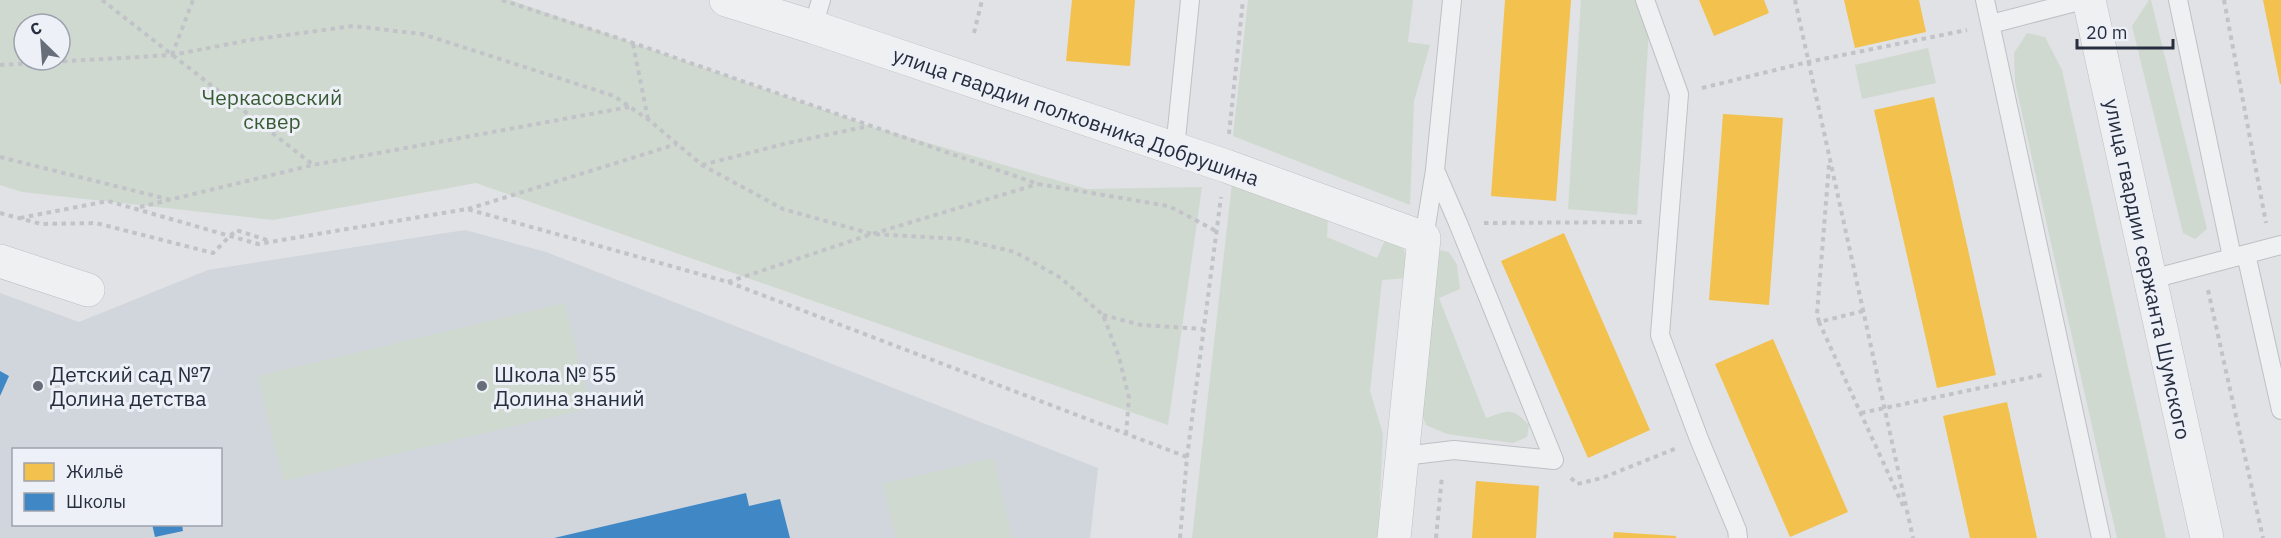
<svg xmlns="http://www.w3.org/2000/svg" width="2281" height="538" font-family="'IBM Plex Sans',sans-serif">
<style>
.built{fill:#d1d5dc;fill-rule:evenodd}
.green{fill:#d0d9d0;fill-rule:evenodd}
.homes{fill:#f2c14e}
.schools{fill:#3f88c5}
.lines{fill:none;stroke-linecap:round;stroke-linejoin:round}
.service-casing{stroke:#bec0c3;stroke-width:20}
.minor-casing{stroke:#bec0c3;stroke-width:34}
.tertiary-casing{stroke:#bec0c3;stroke-width:34}
.path{stroke:#c2c3c8;stroke-width:4;stroke-dasharray:4.5 4.5;stroke-linecap:butt}
.service{stroke:#eff0f2;stroke-width:18}
.minor{stroke:#eff0f2;stroke-width:33}
.tertiary{stroke:#eff0f2;stroke-width:33}
.poi-dot{fill:#676d79;stroke:#edf0f6;stroke-width:2}
.labels{text-anchor:middle;dominant-baseline:central;stroke-width:6;stroke-linejoin:round;paint-order:stroke}
.park-label{font-size:21px;fill:#385b33;stroke:#edf0f6}
.street-label{font-size:21px;fill:#262e3f;stroke:#edf0f6}
.poi-label{font-size:21px;fill:#262e3f;stroke:#edf0f6;text-anchor:start}
</style>
<rect width="100%" height="100%" fill="#e0e2e5"/>
<path class="built" d="M465 230 546 252 1098 468 1090 538H0V293L79 322 208 270ZM14 450H220V524H14Z"/>
<path class="green" d="M0 0H510L870 126 1087 189 1202 187 1168 425 476 183 273 220 22 192 0 185ZM24 24H60V60H24Z
M1248 0H1413L1408 42 1430 45 1414 101 1410 205 1233 136Z
M1581 0H1637L1649 31 1637 215 1568 209Z
M2149 0H2151L2207 229 2195 239 2183 233 2132 26Z
M2027 33 2045 37 2062 70 2166 538H2117L2015 82 2014 53Z
M1928 48 1936 83 1862 99 1855 65Z
M1232 183 1328 217 1327 237 1377 258 1386 238 1404 250 1409 278 1382 280 1370 391 1383 434 1378 538H1192Z
M1439 250 1449 252 1457 265 1460 289 1439 298 1486 418C1509 411 1511 406 1529 425L1527 437 1513 443 1447 434 1426 425 1421 412Z
M565 303 590 408 283 481 258 376Z
M994 458 1012 538H896L883 484Z"/>
<path class="homes" d="M1072 0H1135L1130 66 1066 61Z
M1505 0H1571L1556 201 1491 196Z
M1699 0H1764L1769 13 1714 36Z
M1844 0H1919L1926 32 1855 48Z
M2263 0H2281V84H2280Z
M1934 97 1996 375 1937 388 1874 110Z
M1723 114 1783 118 1769 305 1709 300Z
M1564 233 1650 430 1588 458 1501 261Z
M1773 339 1848 512 1790 537 1715 364Z
M2007 402 2037 538H1970L1943 416Z
M1476 481 1539 486 1536 538H1472Z
M1614 532 1676 536V538H1613Z"/>
<path class="schools" d="M0 371 9 376 0 396Z
M746 493 749 506 780 499 790 538H554Z
M152 524H182L183 531 155 537Z"/>
<g class="lines">
<g class="service-casing">
<path id="service" d="M1645 0 1679 94 1660 335 1699 439 1737 530 1738 538
M1985 0 2101 538
M2178 0 2232 257
M1991 24 2083 0
M813 27 821 0
M1175 149 1190 0
M1424 238 1435 170 1452 0
M2246 254 2281 410
M2152 279 2281 245
M1404 456 1454 450 1554 460 1458 223 1435 170"/>
</g>
<g class="minor-casing">
<path id="minor" d="M726 0 813 27 1226 166 1424 238 1394 538
M0 261 88 290"/>
</g>
<g class="tertiary-casing">
<path id="tertiary" d="M2089 0 2207 538"/>
</g>
<path class="path" d="M102 0 312 164
M502 0 633 43 1038 184 1169 206 1216 231
M1795 0 1913 538
M2224 0 2266 223
M974 33 982 0
M633 44 648 119
M172 55 193 0
M0 65 172 55 250 40 353 26 422 34 500 59 614 96 649 120 702 165 783 209 872 234 960 239 1015 252 1061 278 1103 315 1119 357 1129 398 1126 434
M1702 88 1808 62 1967 30
M1229 134 1243 0
M0 157 171 200
M702 165 788 143 869 126
M140 207 313 165 629 107
M468 209 677 144
M0 213 41 224 96 223 213 253 236 230 270 241
M20 218 108 201 258 244 467 209 728 282 1187 457
M1484 223 1644 222
M728 282 872 234 1038 184
M2208 290 2263 538
M1863 311 1819 322 1905 510
M1103 315 1141 325 1203 329
M1819 322 1817 314 1829 165
M1861 413 2042 375
M1571 478 1577 484 1602 478 1677 448
M1180 538 1187 457 1221 197
M1436 538 1442 476"/>
<use href="#service" class="service"/>
<use href="#minor" class="minor"/>
<use href="#tertiary" class="tertiary"/>
</g>
<g class="poi-dot">
<circle cx="38" cy="386" r="6"/>
<circle cx="482" cy="386" r="6"/>
</g>
<g class="labels">
<g class="park-label">
<text x="272" y="97">Черкасовский<tspan x="272" dy="24">сквер</tspan></text>
</g>
<g class="street-label">
<text transform="translate(1076 116) rotate(19)">улица гвардии полковника Добрушина</text>
<text transform="translate(2148 269) rotate(78)">улица гвардии сержанта Шумского</text>
</g>
<g class="poi-label">
<text x="50" y="374">Детский сад №7<tspan x="50" dy="24">Долина детства</tspan></text>
<text x="494" y="374">Школа № 55<tspan x="494" dy="24">Долина знаний</tspan></text>
</g>
</g>
<rect x="12" y="448" width="210" height="78" fill="#edf0f6" stroke="#9da2ad" stroke-width="1.5"/>
<rect x="24" y="463" width="30" height="18" fill="#f2c14e" stroke="#9da2ad" stroke-width="1.5"/>
<text x="66" y="478" font-size="18" fill="#262e3f">Жильё</text>
<rect x="24" y="493" width="30" height="18" fill="#3f88c5" stroke="#9da2ad" stroke-width="1.5"/>
<text x="66" y="508" font-size="18" fill="#262e3f">Школы</text>
<g transform="translate(42 42) rotate(335)"><circle r="28" fill="#edf0f6" stroke="#9da2ad" stroke-width="1.5"/>
<path d="M0-4.5L10 22L0 15L-10 22Z" fill="#676d79"/>
<text y="-9" font-size="16" font-weight="bold" text-anchor="middle" fill="#262e3f">С</text>
</g>
<path d="M2077 39v9h96v-9" fill="none" stroke="#262e3f" stroke-width="3"/>
<text x="2086" y="39" font-size="18" fill="#262e3f" stroke="#edf0f6" stroke-width="4.5" paint-order="stroke">20 m</text>
</svg>
